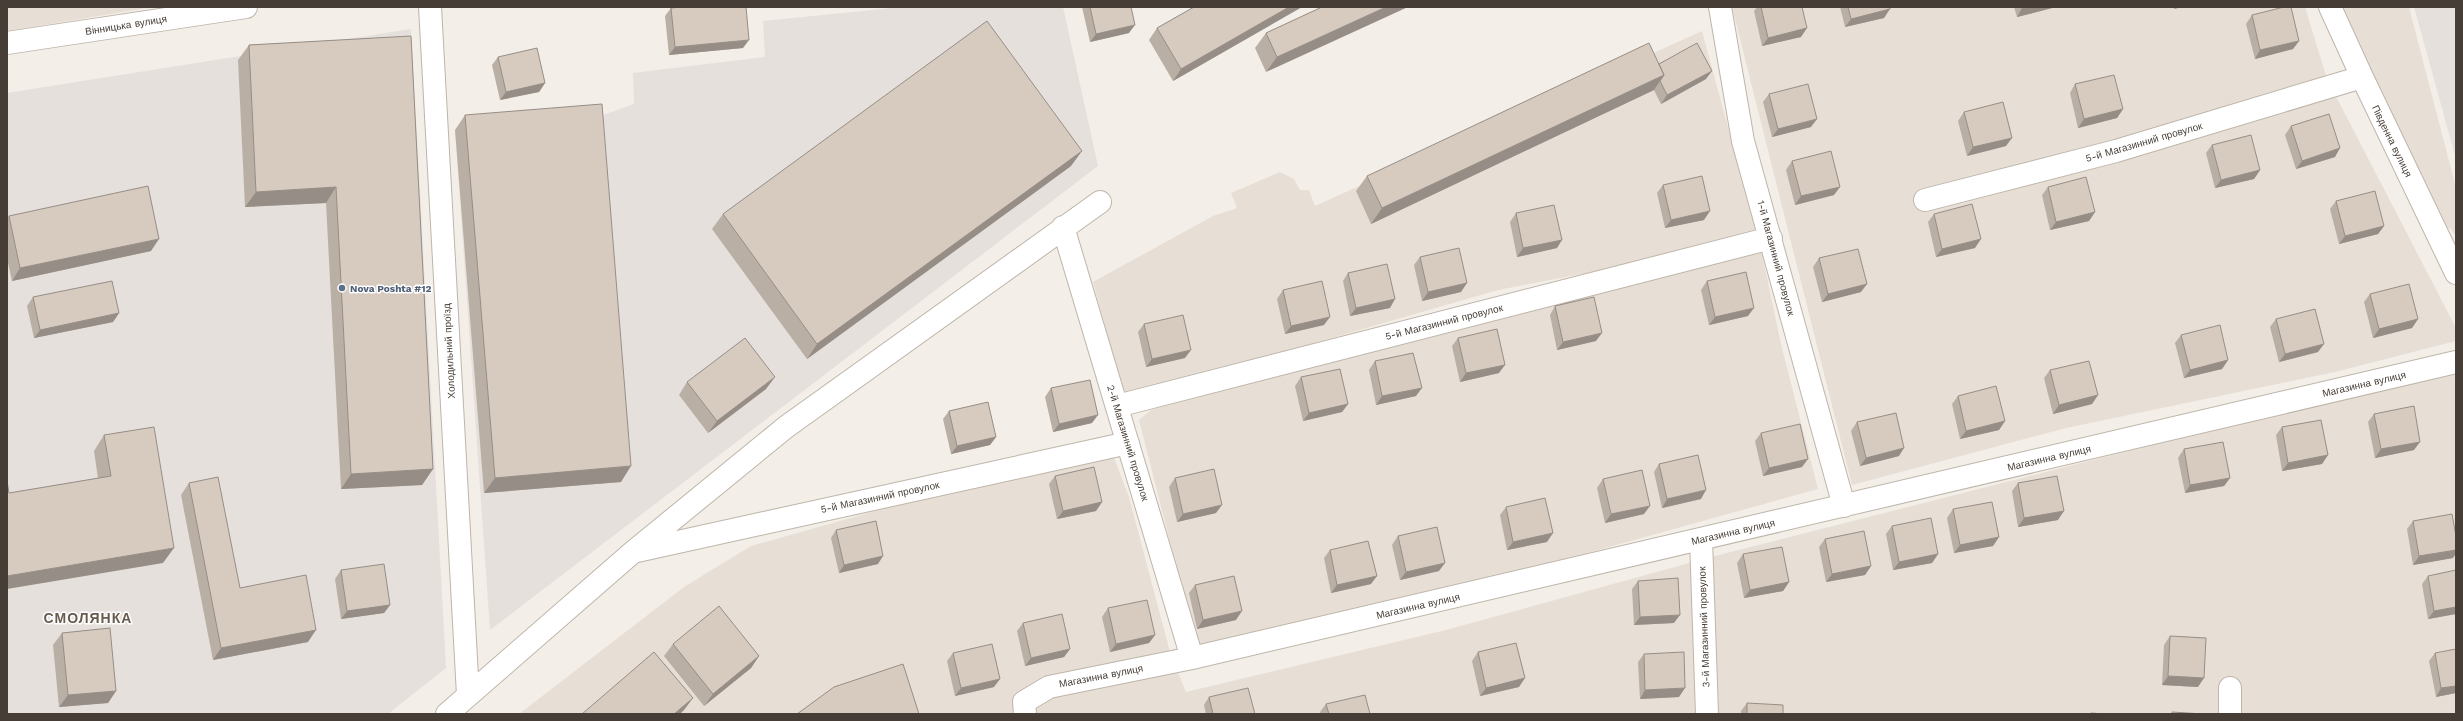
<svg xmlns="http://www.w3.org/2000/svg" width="2463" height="721" font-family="'Work Sans',sans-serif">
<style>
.residential{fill:#e7dfd5}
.industrial{fill:#e5e0dc}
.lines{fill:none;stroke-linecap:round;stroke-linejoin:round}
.street-casing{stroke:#beb5aa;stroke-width:24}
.street{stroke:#fff;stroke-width:22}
.wall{fill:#b9afa5}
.shaded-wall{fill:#968e86}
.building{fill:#d7cbc0;stroke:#968e86}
.service-dot{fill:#5c6f8a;stroke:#fff;stroke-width:1.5}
.labels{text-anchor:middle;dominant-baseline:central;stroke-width:3;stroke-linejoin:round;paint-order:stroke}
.street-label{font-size:10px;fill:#463e36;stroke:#fff}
.service-label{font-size:10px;font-weight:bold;fill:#4e5e75;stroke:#fff;text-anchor:start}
.district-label{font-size:14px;font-weight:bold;letter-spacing:1px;fill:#685b4e;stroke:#fff}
</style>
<rect width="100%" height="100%" fill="#f3eee7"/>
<path class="residential" d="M7 7H153L7 31Z
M1732 7H2305L2327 79 2456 328V341L2335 372 2066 428 1852 485Z
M2341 7H2409L2456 188V236L2450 228 2440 233Z
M1702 31 1756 231 1613 268 1498 290 1270 356 1126 393 1121 385 1093 282 1213 216 1237 208 1231 193 1280 172 1294 179 1300 190H1309L1315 206Z
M1761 249 1781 344 1818 489 1584 554 1200 650 1182 589 1139 420 1151 410 1334 354Z
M2456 373V714H519L684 587 751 546 893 506 1108 452 1114 458 1129 497 1171 656 1186 692 1446 630 1711 557 2219 428Z"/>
<path class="industrial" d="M902 7H1063L1098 166 490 630 455 130 592 119 634 104 633 73 765 57 763 21Z
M2414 7H2456V159Z
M411 29 446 668 388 714H7V93Z"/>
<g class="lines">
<g class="street-casing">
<path id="street" d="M430 7 468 695
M1720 7 1743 141 1844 506
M2330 7 2362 77 2456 273
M7 43 246 7
M1925 200 2116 151 2362 77
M1063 227 1192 658
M1117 406 1771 238
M1701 539 1707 714
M637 551 1128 443
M447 714 633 552 786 427 1100 202
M1025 714 1024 702 1049 687 1192 658 2456 362
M2230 714V688"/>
</g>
<use href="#street" class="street"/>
</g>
<path class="wall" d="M1082 7H1131L1129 33 1090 42Z
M1194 7H1302L1173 81 1149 40 1157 28Z
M1322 7 1266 72 1255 48 1266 33Z
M1757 7H1802L1801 37 1762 46 1754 11Z
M1840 7H1890L1884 18 1845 27Z
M2014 7H2056L2017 17Z
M671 8 743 48 669 55 665 16Z
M2252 15 2299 41 2293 49 2255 59 2246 24Z
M411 36 433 469 422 485 341 489 326 203 245 207 238 60 249 45Z
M498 57 545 83 539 92 500 100 492 65Z
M1659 64 1706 79 1661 104 1654 90 1371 224 1356 191 1367 176Z
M2075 84 2123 109 2117 118 2078 128 2070 93Z
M1769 94 1811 127 1772 137 1763 102Z
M1964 112 2006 146 1967 156 1958 121Z
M465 115 621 482 484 493 455 130Z
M2291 126 2335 157 2296 169 2285 135Z
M2212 145 2260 170 2254 179 2215 188 2206 153Z
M1792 161 1834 195 1795 205 1786 170Z
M1071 166 807 359 712 229 723 214Z
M1663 185 1704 220 1665 228 1657 193Z
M2048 187 2095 212 2089 221 2050 230 2042 195Z
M2336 201 2384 226 2378 234 2339 244 2330 209Z
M1516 213 1557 248 1517 257 1510 222Z
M1934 214 1975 248 1936 257 1928 222Z
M9 216 151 251 12 281 7 258V219Z
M1420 257 1461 292 1422 301 1414 265Z
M1819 258 1861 292 1822 302 1813 267Z
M1348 273 1390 308 1350 316 1343 281Z
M1707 281 1748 316 1709 325 1701 290Z
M1283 290 1324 325 1285 334 1277 299Z
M2370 294 2418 319 2412 328 2373 338 2364 302Z
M33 297 119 313 113 322 34 338 27 306Z
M1555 306 1596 341 1557 350 1550 315Z
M2276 319 2318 352 2279 362 2270 327Z
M1144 324 1185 358 1146 367 1138 332Z
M2181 335 2228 360 2222 369 2184 378 2175 343Z
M1458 338 1499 373 1460 382 1452 346Z
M1375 361 1416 396 1376 405 1369 370Z
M2050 370 2098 395 2092 404 2053 414 2044 378Z
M1301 377 1348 404 1342 412 1303 421 1295 386Z
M687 382 766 389 708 433 679 395Z
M1051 388 1092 423 1053 432 1045 397Z
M1958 396 2005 421 1999 430 1960 439 1952 404Z
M949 411 996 437 990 445 951 454 943 419Z
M2374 414 2414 450 2375 458 2368 422Z
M1857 422 1899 456 1860 466 1851 431Z
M2282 427 2328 455 2322 464 2282 471 2276 435Z
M1761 433 1802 467 1763 476 1755 441Z
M104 435 163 563 9 493 98 478 94 451Z
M2184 449 2230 478 2224 486 2185 493 2178 458Z
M1659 464 1701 499 1662 508 1654 472Z
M1055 476 1102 502 1096 511 1057 519 1049 484Z
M1175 478 1216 513 1177 522 1169 487Z
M1603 479 1644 514 1605 523 1597 488Z
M189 483 240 588 308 642 213 660 181 495Z
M2018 483 2058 520 2018 527 2012 491Z
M1506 507 1547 542 1507 550 1500 515Z
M1953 509 1999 537 1993 546 1954 553 1947 518Z
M2413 521 2456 536V553L2453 558 2413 565 2407 529Z
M1892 526 1938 554 1932 563 1893 570 1886 534Z
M836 530 878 564 839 573 831 538Z
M1398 536 1439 571 1400 580 1392 545Z
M1825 539 1871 566 1865 575 1826 582 1819 547Z
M1330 550 1371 584 1331 593 1324 558Z
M1743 554 1789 582 1783 591 1744 598 1737 563Z
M341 570 390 605 384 613 341 619 335 579Z
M2428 576 2456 614 2428 619 2422 584Z
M1638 581 1674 623 1634 625 1632 589Z
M1195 585 1236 620 1197 629 1189 593Z
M1108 608 1155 635 1149 643 1110 652 1102 617Z
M1023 623 1070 649 1064 657 1025 666 1017 631Z
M62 633 116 691 108 703 59 707 53 645Z
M2170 636 2198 687 2162 685 2164 645Z
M673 644 759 656 751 668 704 706 664 656Z
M1478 652 1519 687 1480 696 1472 661Z
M953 653 994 687 955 696 947 661Z
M2435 653 2456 693 2436 697 2429 661Z
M1644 654 1679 697 1640 699 1638 662Z
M1209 697 1255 714H1206L1204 705Z
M1747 703 1783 714H1741V711Z
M1326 704 1370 714H1321L1320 712Z"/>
<path class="shaded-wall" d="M1289 7H1302L1173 81 1181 69Z
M1386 7H1408L1266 72 1277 57Z
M2029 7H2056L2017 17 2022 8Z
M2175 7H2183L2174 9Z
M1890 9 1884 18 1845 27 1851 19Z
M1135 25 1129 33 1090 42 1096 34Z
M1807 28 1801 37 1762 46 1768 38Z
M749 40 743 48 669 55 675 47Z
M2299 41 2293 49 2255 59 2260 50Z
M1712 71 1706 79 1661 104 1667 95Z
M1664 75 1654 90 1371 224 1382 208Z
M545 83 539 92 500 100 506 92Z
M2123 109 2117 118 2078 128 2084 119Z
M1817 119 1811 127 1772 137 1778 129Z
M2012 138 2006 146 1967 156 1973 147Z
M2340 148 2335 157 2296 169 2302 161Z
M1082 151 1071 166 807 359 817 344Z
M2260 170 2254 179 2215 188 2221 180Z
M336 187 326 203 245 207 256 192Z
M1840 187 1834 195 1795 205 1801 196Z
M1710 211 1704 220 1665 228 1671 220Z
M2095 212 2089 221 2050 230 2056 222Z
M2384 226 2378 234 2339 244 2345 236Z
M159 239 151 251 12 281 20 268Z
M1981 239 1975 248 1936 257 1942 249Z
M1562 240 1557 248 1517 257 1523 248Z
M1467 283 1461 292 1422 301 1428 292Z
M1867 284 1861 292 1822 302 1828 294Z
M1395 299 1390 308 1350 316 1356 308Z
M1754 308 1748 316 1709 325 1715 317Z
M119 313 113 322 34 338 40 330Z
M1330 317 1324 325 1285 334 1291 326Z
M2418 319 2412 328 2373 338 2379 329Z
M1602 333 1596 341 1557 350 1563 342Z
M2324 344 2318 352 2279 362 2285 354Z
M1191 350 1185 358 1146 367 1152 359Z
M2228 360 2222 369 2184 378 2190 370Z
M1505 365 1499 373 1460 382 1466 373Z
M775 377 766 389 708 433 717 421Z
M1422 388 1416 396 1376 405 1382 396Z
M2098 395 2092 404 2053 414 2059 405Z
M1348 404 1342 412 1303 421 1309 413Z
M1098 415 1092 423 1053 432 1059 424Z
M2005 421 1999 430 1960 439 1966 431Z
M996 437 990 445 951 454 957 446Z
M2420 442 2414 450 2375 458 2381 449Z
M1904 448 1899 456 1860 466 1866 458Z
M2328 455 2322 464 2282 471 2288 463Z
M1808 459 1802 467 1763 476 1769 468Z
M631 466 621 482 484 493 495 478Z
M433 469 422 485 341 489 351 474Z
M2230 478 2224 486 2185 493 2190 485Z
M1706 490 1701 499 1662 508 1667 499Z
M1102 502 1096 511 1057 519 1063 511Z
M1222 505 1216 513 1177 522 1183 514Z
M1650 506 1644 514 1605 523 1611 514Z
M2064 511 2058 520 2018 527 2024 518Z
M1553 533 1547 542 1507 550 1513 542Z
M1999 537 1993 546 1954 553 1960 545Z
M174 548 163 563 7 589V576Z
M2456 550V553L2453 558 2413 565 2419 556Z
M1938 554 1932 563 1893 570 1899 562Z
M883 556 878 564 839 573 844 565Z
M1445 563 1439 571 1400 580 1406 572Z
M1871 566 1865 575 1826 582 1832 574Z
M1377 576 1371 584 1331 593 1337 585Z
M1789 582 1783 591 1744 598 1750 590Z
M390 605 384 613 341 619 347 611Z
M2456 607V614L2428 619 2434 611Z
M1242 611 1236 620 1197 629 1203 620Z
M1680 615 1674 623 1634 625 1640 617Z
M316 630 308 642 213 660 221 648Z
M1155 635 1149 643 1110 652 1116 644Z
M1070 649 1064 657 1025 666 1031 658Z
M759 656 751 668 704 706 713 694Z
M2168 676 2204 678 2198 687 2162 685Z
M1525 678 1519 687 1480 696 1486 688Z
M1000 679 994 687 955 696 961 688Z
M2456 686V693L2436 697 2441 688Z
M1685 688 1679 697 1640 699 1645 690Z
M116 691 108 703 59 707 68 695Z
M693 698 684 710 680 714H674Z"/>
<path class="building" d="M681 7H746L749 40 675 47 671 8Z
M1090 7H1131L1135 25 1096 34Z
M1194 7H1289L1181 69 1157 28Z
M1322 7H1386L1277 57 1266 33Z
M1761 7H1802L1807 28 1768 38Z
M1848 7H1890V9L1851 19Z
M2284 7H2291L2299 41 2260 50 2252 15Z
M987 21 1082 151 817 344 723 214Z
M411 36 433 469 351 474 336 187 256 192 249 45Z
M1649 43 1664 75 1382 208 1367 176Z
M1697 43 1712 71 1667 95 1660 81 1664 75 1659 64Z
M537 48 545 83 506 92 498 57Z
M2114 75 2123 109 2084 119 2075 84Z
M1808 84 1817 119 1778 129 1769 94Z
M2003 102 2012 138 1973 147 1964 112Z
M602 104 631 466 495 478 465 115Z
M2329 114 2340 148 2302 161 2291 126Z
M2251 135 2260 170 2221 180 2212 145Z
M1831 151 1840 187 1801 196 1792 161Z
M1702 176 1710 211 1671 220 1663 185Z
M2086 177 2095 212 2056 222 2048 187Z
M148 186 159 239 20 268 9 216Z
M2375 191 2384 226 2345 236 2336 201Z
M1972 204 1981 239 1942 249 1934 214Z
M1554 205 1562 240 1523 248 1516 213Z
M1459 248 1467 283 1428 292 1420 257Z
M1858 249 1867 284 1828 294 1819 258Z
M1387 264 1395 299 1356 308 1348 273Z
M1746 272 1754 308 1715 317 1707 281Z
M112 281 119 313 40 330 33 297Z
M1322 281 1330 317 1291 326 1283 290Z
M2409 284 2418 319 2379 329 2370 294Z
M1594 297 1602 333 1563 342 1555 306Z
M2315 309 2324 344 2285 354 2276 319Z
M1183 315 1191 350 1152 359 1144 324Z
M2220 325 2228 360 2190 370 2181 335Z
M1497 329 1505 365 1466 373 1458 338Z
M745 338 775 377 717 421 687 382Z
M1413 353 1422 388 1382 396 1375 361Z
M2089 361 2098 395 2059 405 2050 370Z
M1340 369 1348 404 1309 413 1301 377Z
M1090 380 1098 415 1059 424 1051 388Z
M1996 386 2005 421 1966 431 1958 396Z
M988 402 996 437 957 446 949 411Z
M2414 406 2420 442 2381 449 2374 414Z
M1896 413 1904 448 1866 458 1857 422Z
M2321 420 2328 455 2288 463 2282 427Z
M1800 424 1808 459 1769 468 1761 433Z
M154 427 174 548 7 576V481L9 493 111 476 104 435Z
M2223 442 2230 478 2190 485 2184 449Z
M1698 455 1706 490 1667 499 1659 464Z
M1094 467 1102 502 1063 511 1055 476Z
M1214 469 1222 505 1183 514 1175 478Z
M1642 470 1650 506 1611 514 1603 479Z
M2057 476 2064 511 2024 518 2018 483Z
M218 477 240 588 306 575 316 630 221 648 189 483Z
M1545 498 1553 533 1513 542 1506 507Z
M1992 502 1999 537 1960 545 1953 509Z
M2452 514 2456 536V550L2419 556 2413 521Z
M1931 518 1938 554 1899 562 1892 526Z
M876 521 883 556 844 565 836 530Z
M1437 527 1445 563 1406 572 1398 536Z
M1864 531 1871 566 1832 574 1825 539Z
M1368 541 1377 576 1337 585 1330 550Z
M1782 547 1789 582 1750 590 1743 554Z
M384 564 390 605 347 611 341 570Z
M2456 570V607L2434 611 2428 576Z
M1234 576 1242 611 1203 620 1195 585Z
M1678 578 1680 615 1640 617 1638 581Z
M1147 600 1155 635 1116 644 1108 608Z
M719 606 759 656 713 694 673 644Z
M1062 614 1070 649 1031 658 1023 623Z
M110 628 116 691 68 695 62 633Z
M2170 636 2206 638 2204 678 2168 676Z
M1516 643 1525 678 1486 688 1478 652Z
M992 644 1000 679 961 688 953 653Z
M2456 649V686L2441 688 2435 653Z
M654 652 693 698 674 714H582Z
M1684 652 1685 688 1645 690 1644 654Z
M903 664 919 714H797L834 687Z
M1248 688 1255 714H1213L1209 697Z
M1365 695 1370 714H1329L1326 704Z
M1747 703 1783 705V714H1747Z
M2172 712 2203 714H2172Z
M2091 713 2105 714H2091Z"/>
<circle class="service-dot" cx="342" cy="288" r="4"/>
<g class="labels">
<g class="street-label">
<text transform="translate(126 25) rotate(-9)">Вінницька вулиця</text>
<text transform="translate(2392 141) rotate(64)">Південна вулиця</text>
<text transform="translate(2144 142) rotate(-16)">5-й Магазинний провулок</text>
<text transform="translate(1776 258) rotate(75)">1-й Магазинний провулок</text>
<text transform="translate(1444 322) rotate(-14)">5-й Магазинний провулок</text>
<text transform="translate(449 351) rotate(-93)">Холодильний проїзд</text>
<text transform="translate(2364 384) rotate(-13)">Магазинна вулиця</text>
<text transform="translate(1128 443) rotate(73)">2-й Магазинний провулок</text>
<text transform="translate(2049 458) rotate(-13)">Магазинна вулиця</text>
<text transform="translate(880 497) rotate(-12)">5-й Магазинний провулок</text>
<text transform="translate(1733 532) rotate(-13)">Магазинна вулиця</text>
<text transform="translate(1418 606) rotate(-13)">Магазинна вулиця</text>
<text transform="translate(1704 627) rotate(-92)">3-й Магазинний провулок</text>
<text transform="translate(1101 676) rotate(-11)">Магазинна вулиця</text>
</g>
<g class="service-label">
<text x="350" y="288">Nova Poshta #12</text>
</g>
<g class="district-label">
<text x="88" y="618">СМОЛЯНКА</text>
</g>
</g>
<rect width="2463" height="721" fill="none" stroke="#463e36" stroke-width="16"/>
</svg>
